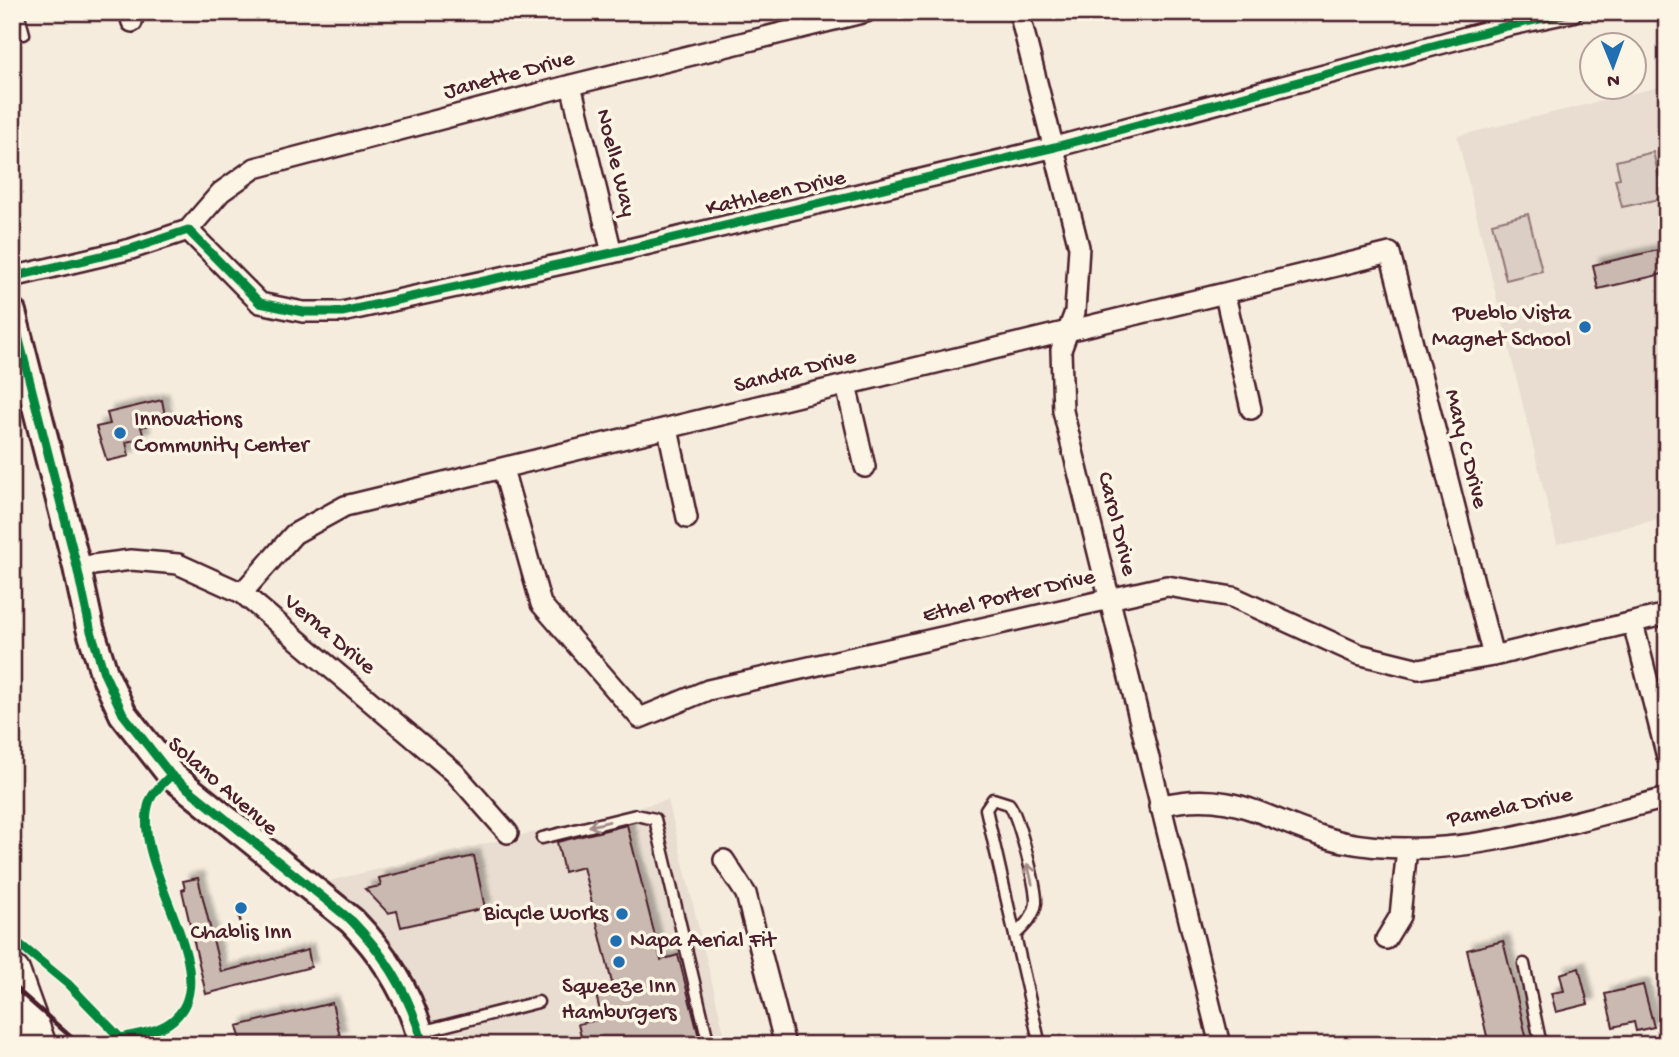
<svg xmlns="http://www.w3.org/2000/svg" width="1679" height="1057" font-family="'Gochi Hand',sans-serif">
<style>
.built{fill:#e8ddd0}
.green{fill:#dbcec4;stroke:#927678;stroke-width:2}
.building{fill:#cab9b1;stroke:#4a1f2b;stroke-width:2;filter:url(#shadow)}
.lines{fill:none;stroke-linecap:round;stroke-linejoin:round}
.lane-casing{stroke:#4a1f2b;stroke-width:15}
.street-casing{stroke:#4a1f2b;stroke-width:24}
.secondary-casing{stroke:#4a1f2b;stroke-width:32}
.highway-casing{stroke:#4a1f2b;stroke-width:40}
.path{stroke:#4a1f2b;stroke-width:2.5;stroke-dasharray:5 5;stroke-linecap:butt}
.lane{stroke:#fcf5e5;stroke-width:10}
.street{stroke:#fcf5e5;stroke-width:19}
.secondary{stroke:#fcf5e5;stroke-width:26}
.highway{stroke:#fcf5e5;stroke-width:35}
.rail{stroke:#4a1f2b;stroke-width:4.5}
.cycleway-casing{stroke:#fcf5e5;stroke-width:13}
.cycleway{stroke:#00873e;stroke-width:9}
.oneway{stroke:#a38a88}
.poi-dot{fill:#1f6fb2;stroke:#fcf5e5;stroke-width:2.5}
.labels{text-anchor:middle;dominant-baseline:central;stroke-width:7;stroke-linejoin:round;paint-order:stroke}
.street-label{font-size:23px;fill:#4a1f2b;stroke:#fcf5e5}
.poi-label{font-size:23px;fill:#4a1f2b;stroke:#fcf5e5;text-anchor:end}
</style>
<defs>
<filter id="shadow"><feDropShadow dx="6" dy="-6" stdDeviation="2" flood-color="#0004"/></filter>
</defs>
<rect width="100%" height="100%" fill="#f5ecde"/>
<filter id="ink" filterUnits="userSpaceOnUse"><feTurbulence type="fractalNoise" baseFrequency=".0143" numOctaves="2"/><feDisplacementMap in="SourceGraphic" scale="14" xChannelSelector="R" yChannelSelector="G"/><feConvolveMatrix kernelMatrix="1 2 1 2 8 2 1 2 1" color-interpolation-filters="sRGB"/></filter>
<g filter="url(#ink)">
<path class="built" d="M1667 85V517L1557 544 1457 136Z
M668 800 727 1045H436L428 1017 375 925 329 881Z"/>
<path class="green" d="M1653 152 1664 198 1622 207 1615 179 1620 178 1616 161Z
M1528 214 1542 271 1506 280 1492 223Z"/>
<path class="building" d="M1667 248V273L1598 289 1593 265Z
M162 400 166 421 141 427 144 438 126 442 129 456 107 461 96 427 110 424 107 413Z
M627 825 661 960 678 955 701 1045H583L578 1024 602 1019 596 995 614 991 583 867 564 872 557 842Z
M474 856 485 908 401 927 397 911 388 913 365 889 381 886 379 878Z
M198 878 221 972 308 950 311 967 206 994 182 890 185 889 183 881Z
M1503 941 1521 1014 1528 1045H1489L1467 950Z
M1579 968 1588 1004 1556 1012 1551 993 1564 991 1560 974Z
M1643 985 1654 1027 1636 1031 1634 1022 1613 1027 1605 994Z
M332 1003 340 1036 315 1042 316 1045H242L237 1026Z"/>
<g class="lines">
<g class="lane-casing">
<path id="lane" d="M18 12 24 34
M542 838 636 815 655 819 709 1045
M1015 935C1024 926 1034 917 1036 903 1037 888 1018 815 1009 804L993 799 986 809 1040 1045
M1524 964 1541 1045
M420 1032 538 1002"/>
</g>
<g class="street-casing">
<path id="street" d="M129 12 132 22
M1019 12 1079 247 1075 312 1061 350 1063 411 1220 1045
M571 85 612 253
M188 230 221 192 255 168 571 85 866 12
M12 277 131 249 188 230 260 303 303 312H342L612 253 1055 147 1507 26 1572 12
M1225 295 1251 409
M846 385 865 467
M668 429 687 518
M503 469 541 604 640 718 708 690 1167 586 1233 597 1358 654 1419 669 1493 656 1667 614
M77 567 131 560 178 564 242 593 455 773 508 833
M242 593 294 534 345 506 1390 253 1493 656
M1633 623 1667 757
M1159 806C1240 786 1272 826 1343 842 1363 846 1386 848 1406 848 1487 851 1588 817 1667 798
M724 860 746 894 785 1045
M1386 939 1400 916 1407 848"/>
</g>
<g class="secondary-casing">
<path id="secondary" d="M12 312 77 567 90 628 104 673 123 714 171 775 352 921C387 957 411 996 423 1045"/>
</g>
<g class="highway-casing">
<path id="highway" d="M12 973 38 1045"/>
</g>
<path class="path" d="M220 935 242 929 239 915"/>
<use href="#lane" class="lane"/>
<use href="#street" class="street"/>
<use href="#secondary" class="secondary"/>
<use href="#highway" class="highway"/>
<path class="rail" d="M12 985 80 1045"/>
<g class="cycleway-casing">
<path id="cycleway" d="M12 277 131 249 188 230 260 303 303 312H342L612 253 1055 147 1507 26 1572 12
M12 312 77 567 90 628 104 673 123 714 171 775 352 921C387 957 411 996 423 1045
M12 938 68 984 127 1045
M122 1038C139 1033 159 1032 173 1020 229 973 126 862 150 800 154 790 164 783 171 775"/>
</g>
<use href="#cycleway" class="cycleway"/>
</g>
<defs><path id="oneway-shaft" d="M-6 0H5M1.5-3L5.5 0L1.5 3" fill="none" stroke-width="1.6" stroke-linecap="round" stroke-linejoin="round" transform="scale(1.75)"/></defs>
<g class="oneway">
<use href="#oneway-shaft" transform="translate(599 824) rotate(166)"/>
<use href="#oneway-shaft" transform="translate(1030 874) rotate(-103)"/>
</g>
</g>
<g class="poi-dot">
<circle cx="1585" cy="327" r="7"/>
<circle cx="120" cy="433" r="7"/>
<circle cx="241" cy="908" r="7"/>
<circle cx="622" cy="914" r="7"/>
<circle cx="616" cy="941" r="7"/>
<circle cx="619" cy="962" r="7"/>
</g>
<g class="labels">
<g class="street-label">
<text transform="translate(509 76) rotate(-15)">Janette Drive</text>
<text transform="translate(615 163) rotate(76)">Noelle Way</text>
<text transform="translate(776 194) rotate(-13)">Kathleen Drive</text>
<text transform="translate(795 372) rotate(-14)">Sandra Drive</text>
<text transform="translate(1465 449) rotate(76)">Mary C Drive</text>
<text transform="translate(1116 524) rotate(76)">Carol Drive</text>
<text transform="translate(1009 597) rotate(-13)">Ethel Porter Drive</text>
<text transform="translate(329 635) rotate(40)">Verna Drive</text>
<text transform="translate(222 787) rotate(41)">Solano Avenue</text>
<text transform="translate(1510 808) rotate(-12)">Pamela Drive</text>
</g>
<g class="poi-label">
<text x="1571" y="314">Pueblo Vista<tspan x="1571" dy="26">Magnet School</tspan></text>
<text x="134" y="420" text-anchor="start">Innovations<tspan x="134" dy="26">Community Center</tspan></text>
<text x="608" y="914">Bicycle Works</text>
<text x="241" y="933" text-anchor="middle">Chablis Inn</text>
<text x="630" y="941" text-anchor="start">Napa Aerial Fit</text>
<text x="619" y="987" text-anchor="middle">Squeeze Inn<tspan x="619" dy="26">Hamburgers</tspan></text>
</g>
</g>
<rect width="1679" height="1057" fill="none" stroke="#fcf5e5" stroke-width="42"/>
<rect x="21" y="21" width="1637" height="1015" fill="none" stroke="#4a1f2b" stroke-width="2.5" filter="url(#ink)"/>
<g transform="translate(1613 66) rotate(179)"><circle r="33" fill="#fcf5e5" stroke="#b59f9b" stroke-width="2"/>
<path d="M0-5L12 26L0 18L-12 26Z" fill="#1f6fb2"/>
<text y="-10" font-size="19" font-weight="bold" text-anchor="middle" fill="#4a1f2b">N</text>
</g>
</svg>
